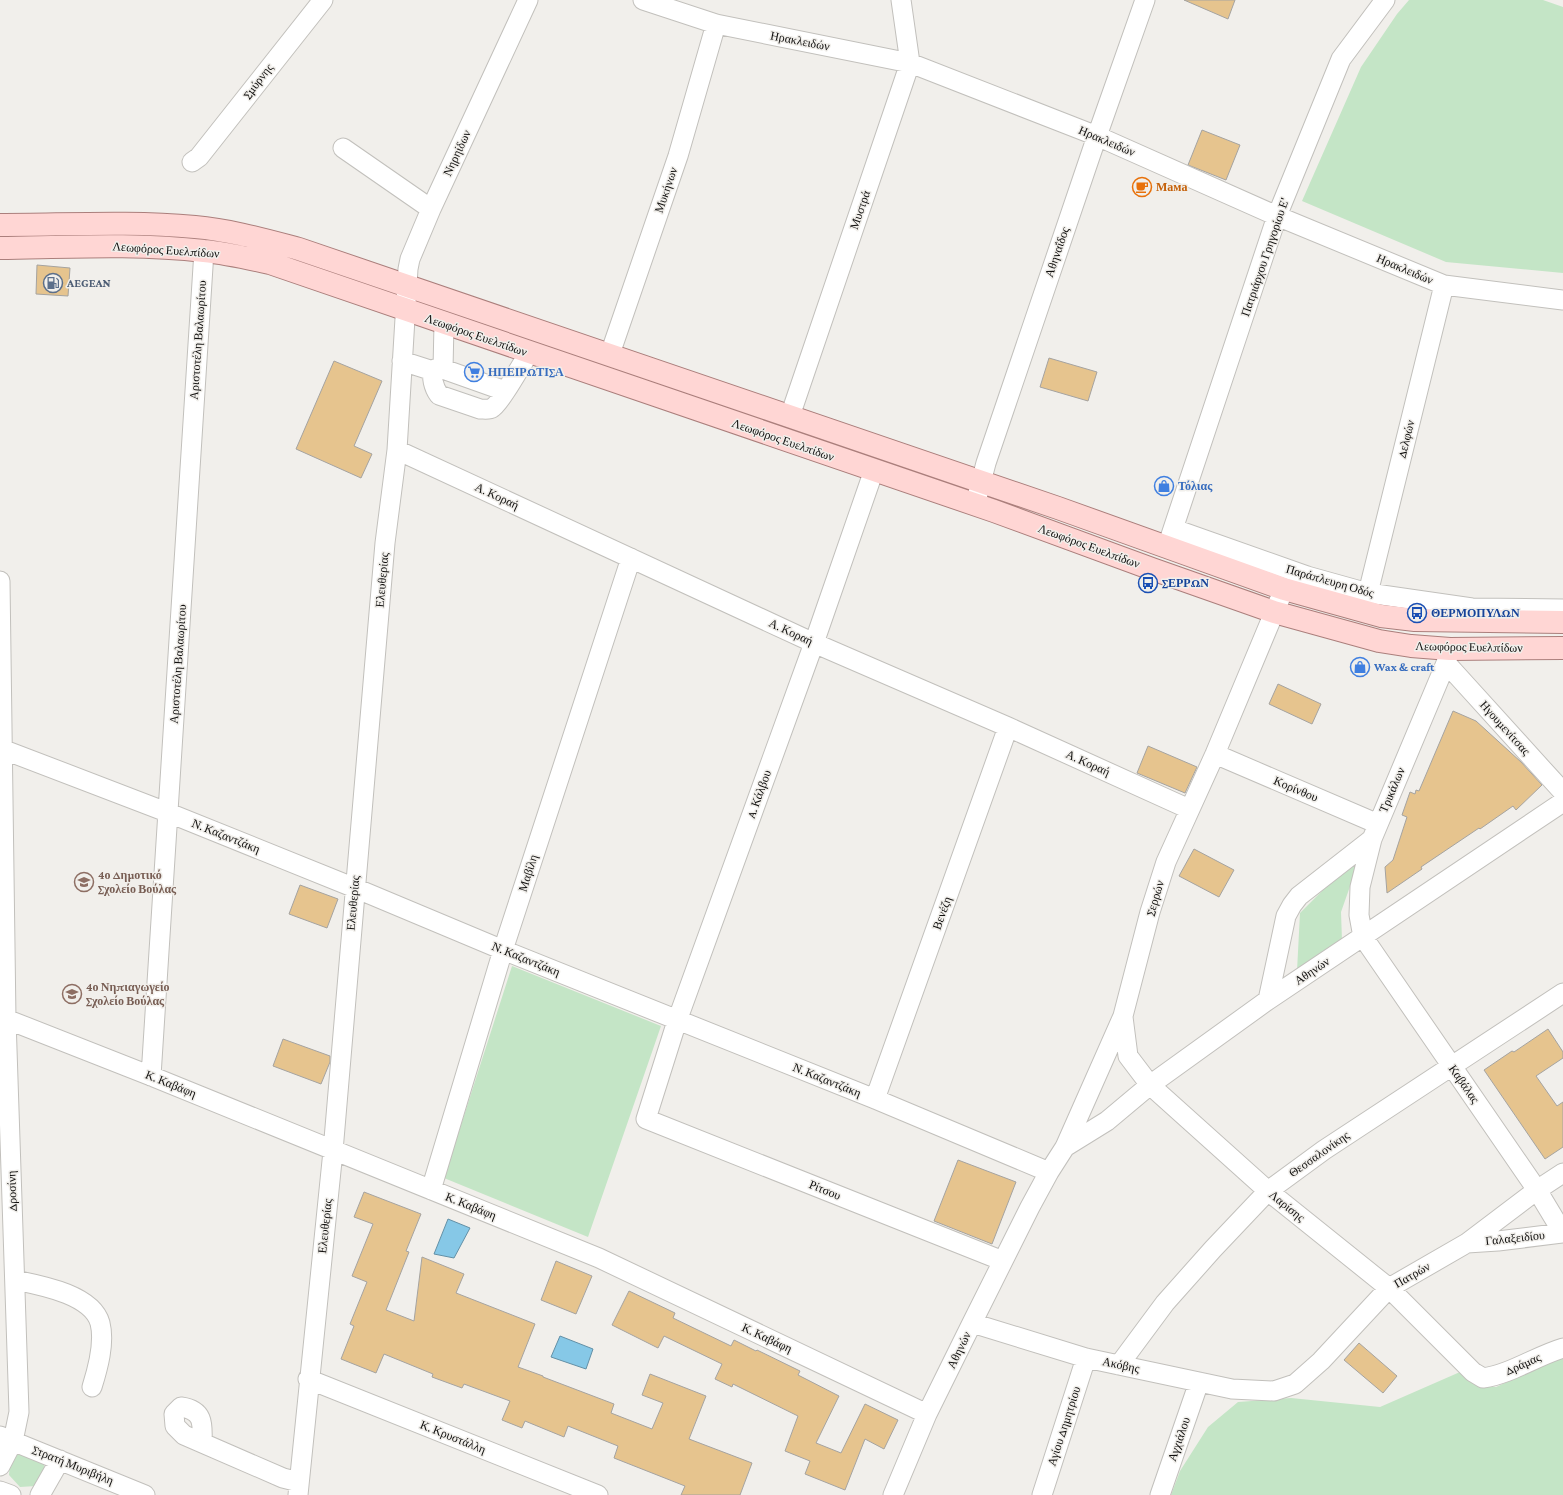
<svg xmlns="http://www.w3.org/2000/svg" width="1563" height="1495" font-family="'Crimson Pro',serif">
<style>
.green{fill:#c4e5c6}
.water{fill:#86c8e7;stroke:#6390a6}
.building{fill:#e6c48e;stroke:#a5a3a0}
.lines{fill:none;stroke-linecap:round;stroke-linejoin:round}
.minor-casing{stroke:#c2c0bc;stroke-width:21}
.major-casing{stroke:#ab7f7c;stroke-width:24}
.minor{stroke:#fff;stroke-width:19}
.major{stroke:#ffd6d4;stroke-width:22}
.labels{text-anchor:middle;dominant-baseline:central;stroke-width:3;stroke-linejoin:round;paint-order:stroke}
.street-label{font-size:12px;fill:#100f0e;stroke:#f1efeb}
.food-label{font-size:12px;font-weight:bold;fill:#c56008;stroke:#f1efeb;text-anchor:start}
.service-label{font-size:12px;font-weight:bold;fill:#4e5e75;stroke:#f1efeb;text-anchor:start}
.shop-label{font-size:12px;font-weight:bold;fill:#366cbe;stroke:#f1efeb;text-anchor:start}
.transit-label{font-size:12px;font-weight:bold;fill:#164399;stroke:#f1efeb;text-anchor:start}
.education-label{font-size:12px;font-weight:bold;fill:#785e54;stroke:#f1efeb;text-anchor:start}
</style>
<rect width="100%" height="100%" fill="#f1efeb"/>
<path class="green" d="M1409 0H1543L1563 7V273L1446 262 1302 201 1361 67 1397 14Z
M1366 847 1354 875 1341 912 1342 941 1297 971 1300 913Z
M512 966 661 1026 588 1237 444 1178Z
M1563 1357V1495H1171L1180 1471 1208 1427 1238 1402 1291 1398 1380 1407 1460 1372 1473 1383 1496 1387Z
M19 1453H34L44 1464V1477L36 1486 20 1487 9 1475 10 1462Z"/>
<path class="water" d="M448 1219 470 1228 454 1258 434 1254Z
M560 1336 593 1349 586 1369 551 1357Z"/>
<path class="building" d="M1184 0H1235L1228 19Z
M1202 130 1240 145 1226 180 1188 165Z
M37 265 70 268 68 296 36 294Z
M1049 358 1097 372 1088 401 1040 387Z
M334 361 382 381 354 446 372 454 361 478 296 449Z
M1278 684 1321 704 1312 724 1269 704Z
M1453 711 1476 721 1521 762 1542 785 1516 810 1513 806 1480 829 1479 828 1421 867 1422 869 1387 893 1385 867 1393 860 1407 817 1402 815 1410 792 1415 794 1416 790 1419 791Z
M1148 746 1197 767 1185 793 1137 773Z
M1194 849 1234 870 1219 897 1179 876Z
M300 885 338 899 327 928 289 914Z
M1548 1029 1563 1052V1058L1536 1076 1557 1106 1563 1102V1147L1545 1159 1484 1070 1512 1051 1514 1052Z
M283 1039 330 1056V1062L321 1084 273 1066Z
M958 1160 1016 1182 992 1244 934 1221Z
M364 1192 421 1214 406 1251 409 1252 386 1310 414 1321 422 1257 464 1274 456 1293 535 1324 518 1367 543 1376V1377L614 1404 611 1413 652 1429 663 1403 642 1395 650 1374 706 1396 689 1439 752 1463 740 1495H681L685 1486 614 1458 618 1446 568 1426 564 1437 525 1421 522 1428 502 1420 510 1401 464 1384 462 1388 432 1377 433 1374 384 1354 376 1373 341 1359 354 1326 350 1324 367 1282 352 1276 373 1224 354 1217Z
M556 1261 592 1276 576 1314 541 1300Z
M629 1291 675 1313 673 1318 731 1346 734 1340 756 1351 757 1350 800 1371 798 1375 839 1396 816 1443 841 1453 865 1404 898 1420 884 1449 865 1439 845 1490 805 1474 810 1461 785 1451 798 1416 733 1384 732 1387 715 1379 722 1364 664 1336 658 1348 612 1325Z
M1359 1343 1397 1376 1383 1393 1344 1360Z"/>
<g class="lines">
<g class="minor-casing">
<path id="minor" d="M643 0 716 24 910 63 1097 136 1277 216 1444 285 1563 300
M343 148 431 209
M192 162 199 157 323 0
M610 354 678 156 716 24
M402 361 433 371
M443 369 444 324
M505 391 443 369H435C430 376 434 388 439 395L480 409C484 409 489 410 492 408 499 405 523 362 529 353
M790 416 910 63 901 0
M397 450 814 643 1008 727 1189 809
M874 470 814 643 677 1021 646 1119 1003 1261
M975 505 986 463 1097 136 1145 0
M1174 529 1307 576 1368 593 1472 608 1563 609
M1167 547 1277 216 1341 59 1385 0
M0 581 6 1019 19 1412 13 1441 0 1466
M1368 593 1444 285
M1450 649 1446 663 1372 839 1360 887 1359 915 1363 937 1537 1190 1563 1233
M1446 663 1563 792
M2 749 169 813 355 888 503 950 875 1099 1049 1172
M1215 754 1378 824
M1268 1000 1286 916 1292 905 1299 896 1372 839
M1123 1017 1128 1056 1150 1085 1268 1191 1389 1288 1473 1372 1483 1378C1511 1374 1536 1356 1563 1348
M6 1019 151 1076 599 1258 927 1414
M151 1076 204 251
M875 1099 1008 727
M1065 1147 1107 1121 1150 1085 1268 1000 1563 802
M431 1190 503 950 631 558
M1467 1243 1498 1241 1563 1233
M15 1280C39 1285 92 1294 100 1323 105 1343 98 1368 92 1387
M972 1323 1086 1358 1232 1389 1274 1391 1295 1384 1321 1361 1389 1288 1467 1243 1537 1190 1563 1173
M1119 1365 1165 1303 1213 1249 1268 1191 1324 1150 1563 993
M308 1379 598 1495
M0 1436 145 1495
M202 1442C203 1423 203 1410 181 1407L174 1414 175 1426 184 1435 283 1478 299 1482
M0 1491 11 1495
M40 1495 60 1460
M298 1495 333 1151 385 543 397 450 408 269 410 259 431 209 528 0
M893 1495 927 1414 972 1323 1030 1207 1049 1172 1065 1147 1123 1016 1150 912 1166 862 1215 754 1284 589
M1042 1495 1086 1358
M1160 1495 1199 1382"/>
</g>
<g class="major-casing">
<path id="major" d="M0 225C65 225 130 221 195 227 230 230 265 240 299 249L1058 508 1284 589 1381 616 1415 620 1563 622
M0 248C68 247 136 243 204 251 226 253 248 258 270 263L994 511 1152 569 1274 612 1379 641 1411 646 1450 649 1563 648"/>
</g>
<use href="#minor" class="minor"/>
<use href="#major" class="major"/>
</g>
<defs>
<g id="cafe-ring" transform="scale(1)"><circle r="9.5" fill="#f1efeb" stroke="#e8710a" stroke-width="1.5"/><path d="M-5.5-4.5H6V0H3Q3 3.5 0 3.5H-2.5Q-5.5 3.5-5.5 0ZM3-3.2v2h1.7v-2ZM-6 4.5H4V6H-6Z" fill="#e8710a"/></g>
<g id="fuel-ring" transform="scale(1)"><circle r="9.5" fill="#f1efeb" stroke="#5c6f8a" stroke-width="1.5"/><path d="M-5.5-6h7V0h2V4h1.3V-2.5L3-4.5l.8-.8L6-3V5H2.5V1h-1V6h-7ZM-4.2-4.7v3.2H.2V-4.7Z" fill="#5c6f8a"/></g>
<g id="supermarket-ring" transform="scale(1)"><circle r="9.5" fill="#f1efeb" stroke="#3f7fe0" stroke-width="1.5"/><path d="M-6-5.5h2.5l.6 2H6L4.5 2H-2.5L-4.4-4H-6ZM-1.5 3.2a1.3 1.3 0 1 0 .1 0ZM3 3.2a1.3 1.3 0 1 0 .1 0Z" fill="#3f7fe0"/></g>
<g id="shop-ring" transform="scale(1)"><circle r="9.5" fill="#f1efeb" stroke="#3f7fe0" stroke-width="1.5"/><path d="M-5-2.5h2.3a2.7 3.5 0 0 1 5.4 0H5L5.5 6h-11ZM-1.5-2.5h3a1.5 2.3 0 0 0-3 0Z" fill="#3f7fe0"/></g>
<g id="bus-ring" transform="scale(1)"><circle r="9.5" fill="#f1efeb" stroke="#1a4fb4" stroke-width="1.5"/><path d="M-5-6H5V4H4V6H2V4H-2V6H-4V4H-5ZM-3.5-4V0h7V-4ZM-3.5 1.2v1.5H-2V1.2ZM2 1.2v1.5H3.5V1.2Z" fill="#1a4fb4"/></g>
<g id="school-ring" transform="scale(1)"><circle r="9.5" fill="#f1efeb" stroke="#8d6e63" stroke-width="1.5"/><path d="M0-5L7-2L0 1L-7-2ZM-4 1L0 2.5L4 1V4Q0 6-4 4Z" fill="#8d6e63"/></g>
</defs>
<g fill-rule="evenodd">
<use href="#cafe-ring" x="1142" y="187"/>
<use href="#fuel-ring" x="53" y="283"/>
<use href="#supermarket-ring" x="474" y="372"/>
<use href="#shop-ring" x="1164" y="486"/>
<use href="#bus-ring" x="1148" y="583"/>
<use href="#bus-ring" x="1417" y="613"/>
<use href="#shop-ring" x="1360" y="667"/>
<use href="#school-ring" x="84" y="882"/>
<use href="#school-ring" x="72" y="994"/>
</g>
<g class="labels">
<g class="street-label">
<text transform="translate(800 41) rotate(11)">Ηρακλειδών</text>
<text transform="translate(258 81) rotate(-52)">Σμύρνης</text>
<text transform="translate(1107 141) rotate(23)">Ηρακλειδών</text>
<text transform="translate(457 153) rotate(-65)">Νηρηίδων</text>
<text transform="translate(666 190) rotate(-71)">Μυκήνων</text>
<text transform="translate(860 210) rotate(-71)">Μυστρά</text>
<text transform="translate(166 250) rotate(4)">Λεωφόρος Ευελπίδων</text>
<text transform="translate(1057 252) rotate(-71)">Αθηναΐδος</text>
<text transform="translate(1265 257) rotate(-71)">Πατριάρχου Γρηγορίου Ε'</text>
<text transform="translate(1405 269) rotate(23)">Ηρακλειδών</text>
<text transform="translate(476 335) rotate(19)">Λεωφόρος Ευελπίδων</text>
<text transform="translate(198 340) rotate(-86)">Αριστοτέλη Βαλαωρίτου</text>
<text transform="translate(1406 439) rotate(-76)">Δελφών</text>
<text transform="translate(783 440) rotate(19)">Λεωφόρος Ευελπίδων</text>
<text transform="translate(497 496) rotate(25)">Α. Κοραή</text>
<text transform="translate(1089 546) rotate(20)">Λεωφόρος Ευελπίδων</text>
<text transform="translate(382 580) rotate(-85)">Ελευθερίας</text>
<text transform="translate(1330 581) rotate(16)">Παράπλευρη Οδός</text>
<text transform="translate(791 632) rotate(25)">Α. Κοραή</text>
<text transform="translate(1469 647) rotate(1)">Λεωφόρος Ευελπίδων</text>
<text transform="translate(178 664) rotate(-86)">Αριστοτέλη Βαλαωρίτου</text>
<text transform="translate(1505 728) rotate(48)">Ηγουμενίτσας</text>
<text transform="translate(1088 763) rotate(24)">Α. Κοραή</text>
<text transform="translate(1296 789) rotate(23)">Κορίνθου</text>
<text transform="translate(1392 790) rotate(-67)">Τρικάλων</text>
<text transform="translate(759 794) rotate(-70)">A. Κάλβου</text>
<text transform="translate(226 836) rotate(22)">Ν. Καζαντζάκη</text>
<text transform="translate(528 873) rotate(-72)">Μαβίλη</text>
<text transform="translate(1155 898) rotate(-73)">Σερρών</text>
<text transform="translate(353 903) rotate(-85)">Ελευθερίας</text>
<text transform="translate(942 913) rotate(-70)">Βενέζη</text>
<text transform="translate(526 959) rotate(22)">Ν. Καζαντζάκη</text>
<text transform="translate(1312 971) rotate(-34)">Αθηνών</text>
<text transform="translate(827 1080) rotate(22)">Ν. Καζαντζάκη</text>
<text transform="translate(171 1084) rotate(22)">Κ. Καβάφη</text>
<text transform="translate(1464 1084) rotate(55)">Καβάλας</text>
<text transform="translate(1319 1154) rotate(-35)">Θεσσαλονίκης</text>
<text transform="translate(825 1190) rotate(22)">Ρίτσου</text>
<text transform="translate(12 1191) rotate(-92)">Δροσίνη</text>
<text transform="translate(471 1206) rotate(22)">Κ. Καβάφη</text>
<text transform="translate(1287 1206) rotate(39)">Λαρίσης</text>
<text transform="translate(325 1226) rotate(-84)">Ελευθερίας</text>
<text transform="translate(1515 1238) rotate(-6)">Γαλαξειδίου</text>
<text transform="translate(1412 1275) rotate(-30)">Πατρών</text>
<text transform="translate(767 1338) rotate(25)">Κ. Καβάφη</text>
<text transform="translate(959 1350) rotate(-64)">Αθηνών</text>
<text transform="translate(1523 1364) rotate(-24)">Δράμας</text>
<text transform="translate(1121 1365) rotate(12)">Ακόβης</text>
<text transform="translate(1064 1426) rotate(-72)">Αγίου Δημητρίου</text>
<text transform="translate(453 1437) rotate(22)">Κ. Κρυστάλλη</text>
<text transform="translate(1179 1439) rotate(-71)">Αγχιάλου</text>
<text transform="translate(73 1465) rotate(22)">Στρατή Μυριβήλη</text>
</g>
<g class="food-label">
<text x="1156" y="187">Мама</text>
</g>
<g class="service-label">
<text x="67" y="283">AEGEAN</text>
</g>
<g class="shop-label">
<text x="488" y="372">ΗΠΕΙΡΩΤΙΣΑ</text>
<text x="1178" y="486">Τόλιας</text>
<text x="1374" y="667">Wax &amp; craft</text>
</g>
<g class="transit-label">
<text x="1162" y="583">ΣΕΡΡΩΝ</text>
<text x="1431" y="613">ΘΕΡΜΟΠΥΛΩΝ</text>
</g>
<g class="education-label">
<text x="98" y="875">4ο Δημοτικό<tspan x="98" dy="14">Σχολείο Βούλας</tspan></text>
<text x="86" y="987">4ο Νηπιαγωγείο<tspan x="86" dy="14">Σχολείο Βούλας</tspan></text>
</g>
</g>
</svg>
